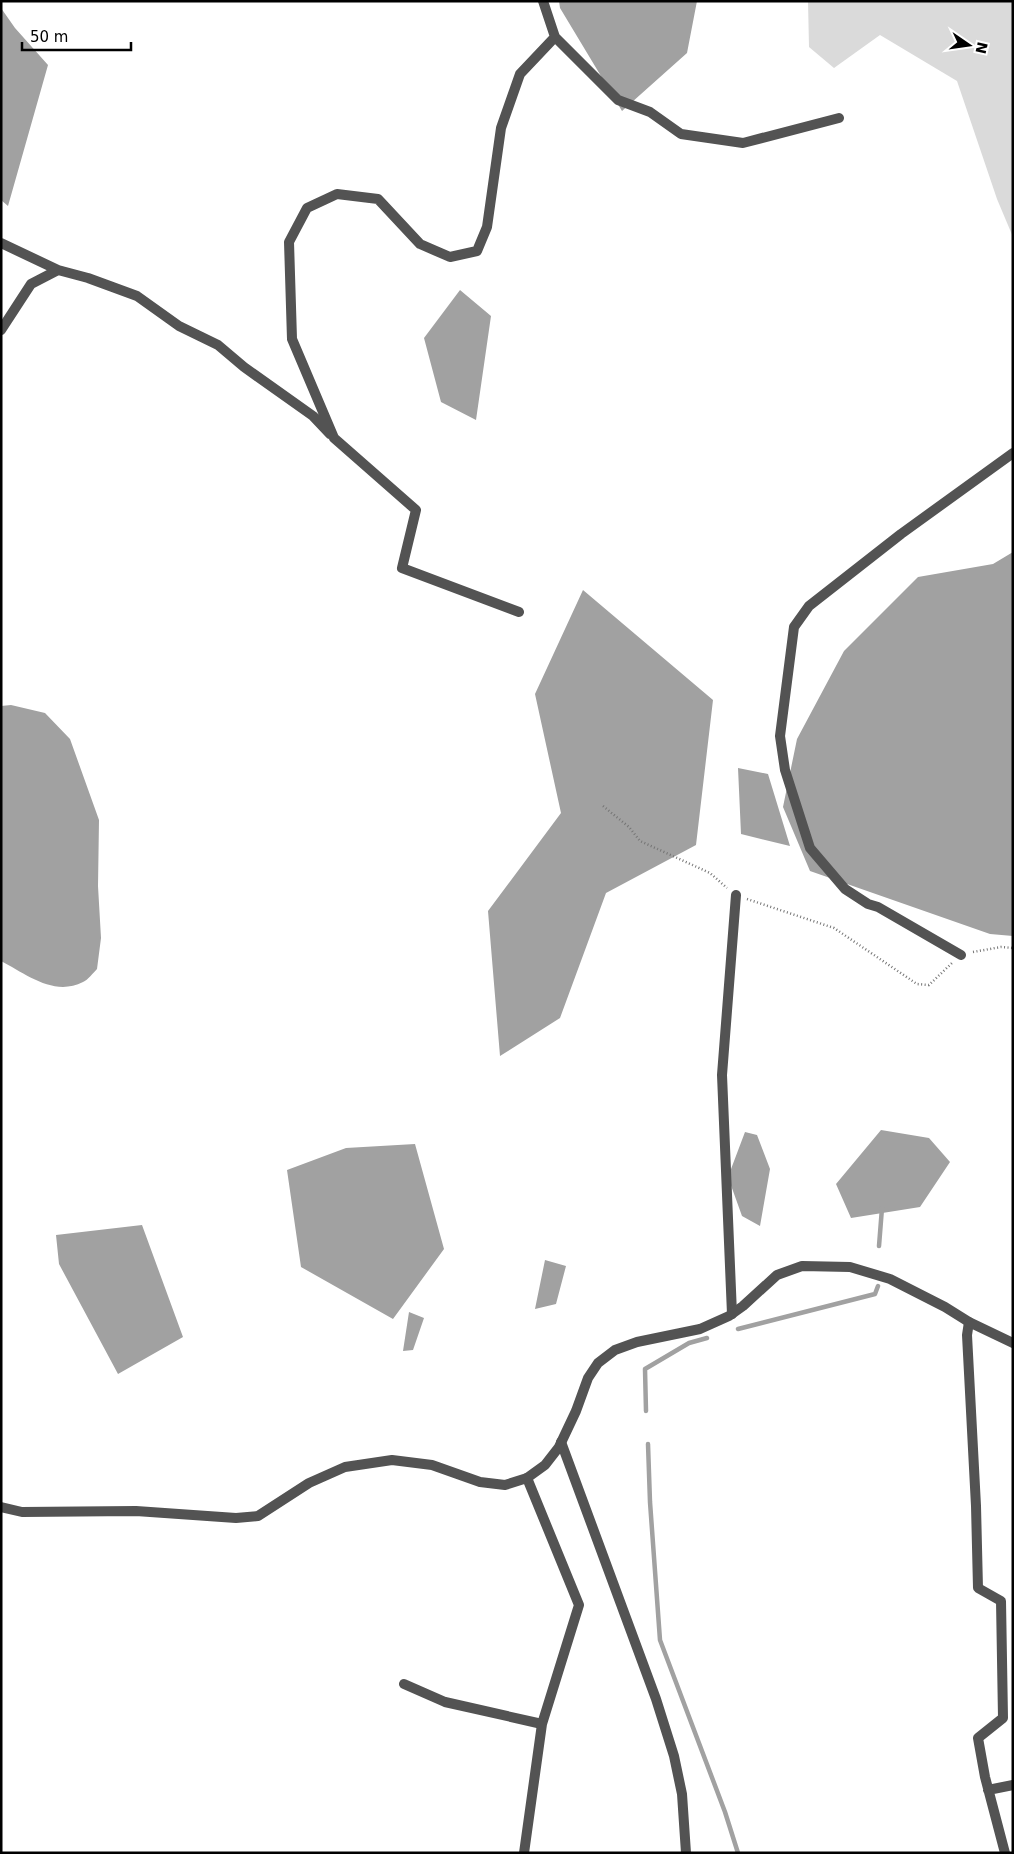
<svg xmlns="http://www.w3.org/2000/svg" width="1014" height="1854" font-family="'DejaVu Sans',sans-serif">
<style>
.green{fill:#dadada}
.water{fill:#a1a1a1}
.lines{fill:none;stroke-linecap:round;stroke-linejoin:round}
.stream{stroke:#a1a1a1;stroke-width:4.5}
.path{stroke:#757575;stroke-width:2.5;stroke-dasharray:1 2.5;stroke-linecap:butt}
.minor{stroke:#535353;stroke-width:10}
.tertiary{stroke:#535353;stroke-width:10}
</style>
<rect width="100%" height="100%" fill="#fff"/>
<path class="green" d="M808 1H1013V237L997 199 957 81 880 35 834 68 809 47Z"/>
<path class="water" d="M559 1H697L687 53 622 111 560 8Z
M1 8 15 28 48 65 8 206 1 200Z
M460 290 491 316 476 420 441 402 424 338Z
M1013 552V936L990 934 810 871 783 807 797 739 844 651 918 577 993 564Z
M583 590 713 700 696 845 606 893 560 1018 500 1056 488 911 561 813 535 694Z
M11 705 45 713 70 739 99 820 98 886 101 938 97 969C93 973 88 980 83 982 54 997 26 974 1 961V706Z
M738 768 768 774 790 846 741 834Z
M881 1130 929 1138 950 1162 920 1207 851 1218 836 1184Z
M745 1132 757 1135 770 1169 760 1226 742 1216 728 1177Z
M415 1144 444 1249 393 1319 301 1267 287 1170 346 1148Z
M142 1225 183 1337 118 1374 59 1264 56 1235Z
M545 1260 566 1266 556 1304 535 1309Z
M409 1312 424 1318 413 1350 403 1351Z"/>
<g class="lines">
<path class="stream" d="M879 1246 882 1208
M738 1329 875 1294 878 1286
M646 1411 645 1369 689 1343 707 1338
M648 1444 650 1502 660 1640 725 1812 738 1853"/>
<path class="path" d="M603 806 629 827 640 841 710 873 727 888
M747 899 834 928 917 984 929 985 953 962
M973 952 1001 947 1013 948"/>
<path class="minor" d="M555 37 618 100 650 112 681 134 743 143 839 118
M1 243 58 270
M1 330 31 284 58 270 88 278 137 296 179 326 218 345 244 367 313 416 330 434
M519 612 402 568 416 510 334 438 292 339 289 242 307 208 337 194 378 199 420 244 450 257 477 251 487 227 501 128 520 74 555 37 543 1
M961 955 878 907 868 904 845 889 810 848 785 770 780 736 794 627 809 606 901 534 1013 453
M732 1314 722 1075 736 895
M969 1322 967 1335 976 1506 978 1588 1001 1601 1003 1718 978 1738 985 1777 1005 1853
M561 1442 656 1699 674 1756 682 1794 686 1853
M404 1684 445 1702 542 1724
M988 1790 1013 1785
M524 1853 542 1724 579 1605 527 1478"/>
<path class="tertiary" d="M1 1507 22 1512 136 1511 236 1518 258 1516 309 1483 345 1467 392 1460 432 1465 480 1482 505 1485 527 1478 545 1465 559 1447 576 1411 588 1378 598 1363 615 1350 637 1342 700 1329 729 1316 743 1306 777 1275 802 1266 850 1267 890 1279 945 1307 969 1322 1013 1343"/>
</g>
<rect width="1014" height="1854" fill="none" stroke="#000000" stroke-width="5"/>
<g transform="translate(969 45) rotate(103)" stroke="#ffffff" stroke-width="4" paint-order="stroke">
<path d="M0-4L9 19L0 12L-9 19Z" fill="#000000"/>
<text y="-8" font-size="14" font-weight="bold" text-anchor="middle" fill="#000000">N</text>
</g>
<path d="M22 42v8h109v-8" fill="none" stroke="#000000" stroke-width="2.5"/>
<text x="30" y="42" font-size="15" fill="#000000" stroke="#ffffff" stroke-width="4" paint-order="stroke">50 m</text>
</svg>
